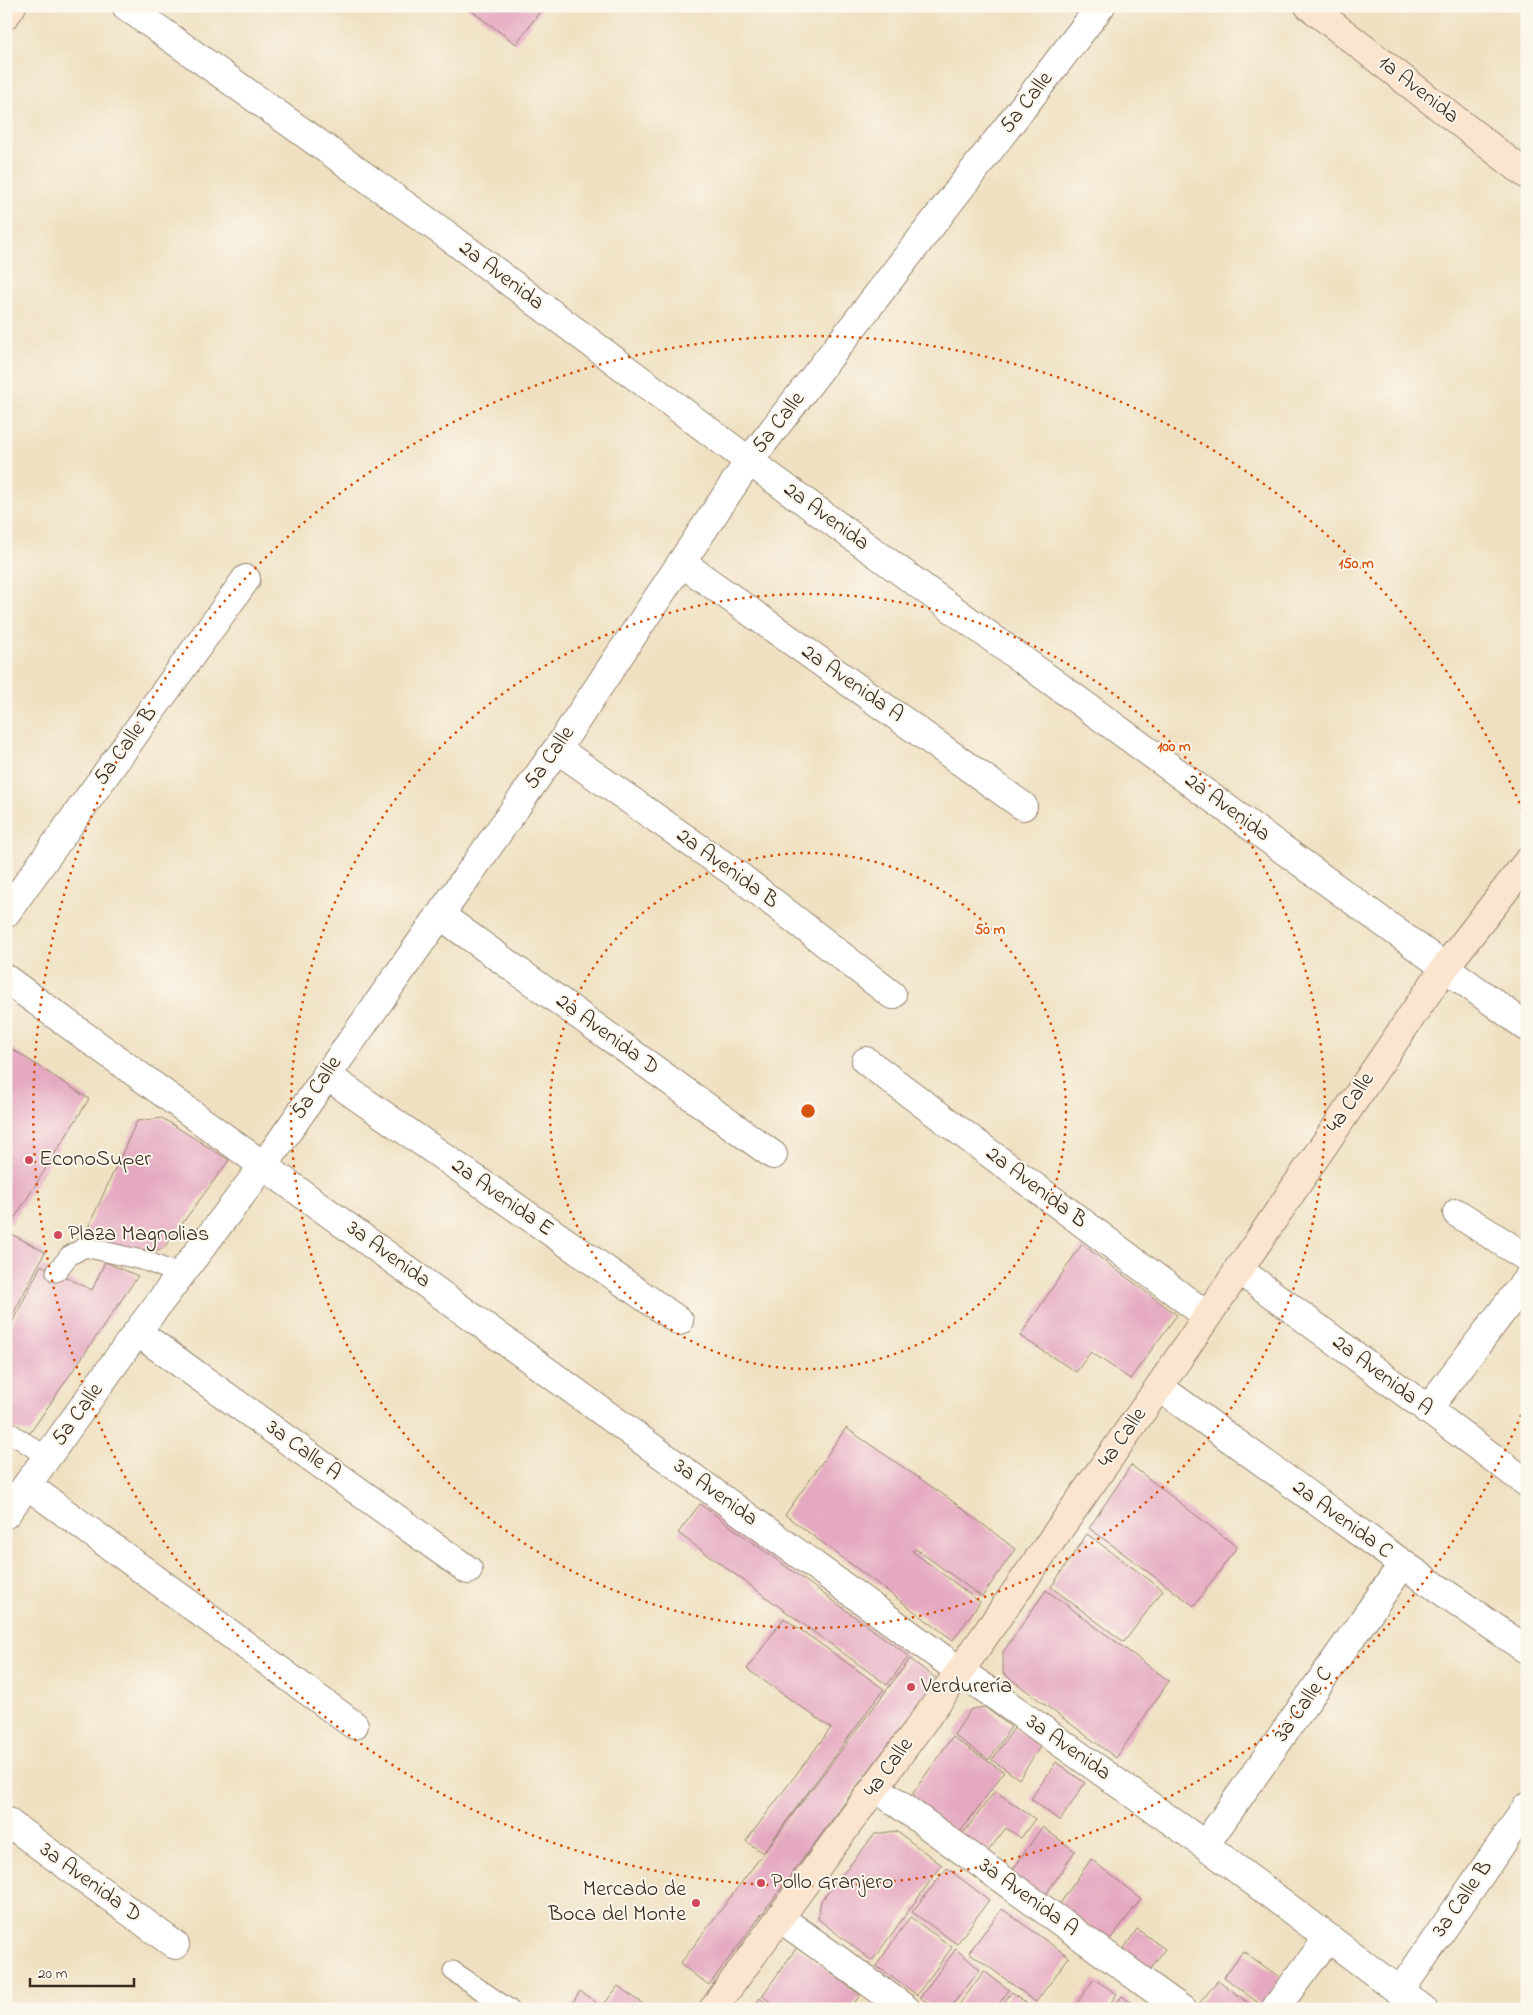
<svg xmlns="http://www.w3.org/2000/svg" width="1533" height="2015" font-family="'Indie Flower',sans-serif">
<style>
.building{fill:#e5a8c1}
.lines{fill:none;stroke-linecap:round;stroke-linejoin:round}
.lane-casing{stroke:#958570;stroke-width:21}
.street-casing{stroke:#958570;stroke-width:30}
.secondary-casing{stroke:#958570;stroke-width:30}
.lane{stroke:#fff;stroke-width:19}
.street{stroke:#fff;stroke-width:28}
.secondary{stroke:#fce5cf;stroke-width:28}
.ring{fill:none;stroke:#d7540e;stroke-width:2.5;stroke-dasharray:2.5 5}
.poi-dot{fill:#d1495b;stroke:#fbf7ec;stroke-width:2}
.labels{text-anchor:middle;dominant-baseline:central;stroke-width:4;stroke-linejoin:round;paint-order:stroke}
.street-label{font-size:22px;fill:#3b2a1e;stroke:#fbf7ec}
.poi-label{font-size:22px;fill:#3b2a1e;stroke:#fbf7ec;text-anchor:start}
.centre{fill:#d7540e;stroke:#fbf7ec;stroke-width:2.5}
.ring-label{font-size:15px;text-anchor:middle;font-weight:bold;fill:#d7540e;stroke:#fbf7ec;stroke-width:4;stroke-linejoin:round;paint-order:stroke}
</style>
<rect width="100%" height="100%" fill="#fbf7ec"/>
<filter id="ink" filterUnits="userSpaceOnUse"><feTurbulence type="fractalNoise" baseFrequency=".02" numOctaves="2"/><feDisplacementMap in="SourceGraphic" scale="10" xChannelSelector="R" yChannelSelector="G"/><feConvolveMatrix kernelMatrix="1 2 1 2 8 2 1 2 1" color-interpolation-filters="sRGB"/></filter>
<filter id="wash" filterUnits="userSpaceOnUse"><feTurbulence type="fractalNoise" baseFrequency=".0096" numOctaves="4" result="noise"/><feDisplacementMap in="SourceGraphic" scale="20" xChannelSelector="R" yChannelSelector="G"/><feGaussianBlur stdDeviation="1.12" result="paint"/><feColorMatrix in="noise" values="0 0 0 0 0 0 0 0 0 0 0 0 0 0 0 0 0 1.4 0 .05"/><feComposite in="paint" operator="in"/></filter>
<g filter="url(#wash)">
<rect width="100%" height="100%" fill="#efe0c1"/>
<g id="blocks">
<path class="building" d="M465 6H544L516 44Z
M6 1045 89 1099 11 1224 6 1222Z
M162 1118 229 1160 164 1248 154 1251 135 1249 114 1245 85 1234 137 1121Z
M6 1231 45 1252 6 1328Z
M1082 1244 1177 1315 1130 1379 1091 1352 1076 1372 1020 1336Z
M105 1262 138 1276 30 1433 6 1427V1335L41 1265 92 1290Z
M846 1428 951 1500 1015 1549 982 1597 916 1549 912 1551 980 1602 953 1640 785 1515Z
M1131 1465 1237 1547 1194 1606 1089 1528Z
M700 1504 909 1656 887 1685 678 1533Z
M1087 1534 1163 1590 1124 1642 1051 1587Z
M1046 1590 1169 1681 1116 1758 1003 1673V1652Z
M784 1618 884 1689 763 1853 746 1841 831 1728 747 1669Z
M910 1659 937 1679 709 1985 680 1964Z
M985 1707 1011 1727 989 1760 954 1735 971 1709Z
M1014 1728 1040 1747 1019 1779 992 1760Z
M952 1737 1004 1772 958 1835 915 1801 913 1793Z
M1056 1762 1085 1783 1060 1821 1031 1799Z
M995 1791 1035 1819 1021 1838 1006 1828 985 1855 960 1838Z
M1042 1827 1075 1851 1043 1899 1008 1877Z
M896 1831 942 1865 872 1961 818 1919 821 1901 875 1834Z
M1091 1859 1141 1899 1109 1941 1059 1905Z
M947 1868 989 1900 957 1944 912 1912Z
M1002 1909 1069 1957 1036 2002 969 1952Z
M910 1917 952 1947 917 1995 876 1966Z
M1137 1929 1165 1949 1147 1974 1120 1954Z
M797 1947 860 1995 850 2009H780L762 1996Z
M956 1949 980 1970 949 2009H935L920 1997Z
M1243 1951 1282 1979 1261 2005 1224 1977Z
M984 1971 1009 1990 995 2009H956Z
M1094 1979 1117 1994 1106 2009H1073Z
M1218 1980 1256 2009H1195Z
M618 1986 650 2009H569L580 1991 602 2007Z
M1012 1992 1034 2009H999Z
M1122 1996 1139 2009H1113Z
M760 1998 774 2009H753Z
M875 2003 882 2009H870Z"/>
</g>
</g>
<g filter="url(#ink)">
<use href="#blocks" fill-opacity="0" stroke="#958570" stroke-width="1"/>
<g class="lines">
<g class="lane-casing">
<path id="lane" d="M56 1272 69 1256 85 1247 146 1261 181 1275
M6 1430 47 1457
M453 1971 509 2009"/>
</g>
<g class="street-casing">
<path id="street" d="M126 6 444 233 749 461 1527 1027
M682 563 1023 806
M557 749 739 876 892 995
M6 913 246 579
M440 915 773 1155
M6 979 960 1671 1205 1845 1423 2009
M866 1061 1206 1315
M326 1075 679 1321
M1457 1213 1527 1258
M1238 1269 1527 1483
M137 1332 468 1570
M1159 1387 1403 1564 1527 1650
M1427 1410 1527 1279
M27 1485 354 1725
M6 1514 137 1332 264 1165 440 915 557 749 749 461 1101 6
M875 1787 1181 2009
M6 1821 175 1945
M1205 1845 1403 1564
M780 1918 906 2009
M1400 1991 1527 1807
M1275 2009 1328 1938"/>
</g>
<g class="secondary-casing">
<path id="secondary" d="M1309 6 1527 175
M6 15 12 6
M713 2009 960 1671 1159 1387 1445 967 1527 862"/>
</g>
<use href="#lane" class="lane"/>
<use href="#street" class="street"/>
<use href="#secondary" class="secondary"/>
</g>
</g>
<g class="ring">
<circle cx="808" cy="1111" r="258"/>
<circle cx="808" cy="1111" r="517"/>
<path d="M1527 1401A775 775 0 1 1 1527 821"/>
</g>
<g class="poi-dot">
<circle cx="29" cy="1160" r="5"/>
<circle cx="58" cy="1235" r="5"/>
<circle cx="911" cy="1687" r="5"/>
<circle cx="761" cy="1883" r="5"/>
<circle cx="696" cy="1903" r="5"/>
</g>
<g class="labels">
<g class="street-label">
<text transform="translate(1418 90) rotate(38)">1a Avenida</text>
<text transform="translate(1027 103) rotate(-52)">5a Calle</text>
<text transform="translate(501 276) rotate(37)">2a Avenida</text>
<text transform="translate(779 423) rotate(-52)">5a Calle</text>
<text transform="translate(826 517) rotate(36)">2a Avenida</text>
<text transform="translate(852 684) rotate(35)">2a Avenida A</text>
<text transform="translate(126 746) rotate(-54)">5a Calle B</text>
<text transform="translate(550 758) rotate(-55)">5a Calle</text>
<text transform="translate(1227 808) rotate(36)">2a Avenida</text>
<text transform="translate(727 869) rotate(36)">2a Avenida B</text>
<text transform="translate(607 1035) rotate(36)">2a Avenida D</text>
<text transform="translate(317 1088) rotate(-55)">5a Calle</text>
<text transform="translate(1351 1103) rotate(-56)">4a Calle</text>
<text transform="translate(1036 1188) rotate(37)">2a Avenida B</text>
<text transform="translate(502 1198) rotate(35)">2a Avenida E</text>
<text transform="translate(388 1255) rotate(36)">3a Avenida</text>
<text transform="translate(1382 1376) rotate(37)">2a Avenida A</text>
<text transform="translate(78 1415) rotate(-54)">5a Calle</text>
<text transform="translate(1123 1438) rotate(-55)">4a Calle</text>
<text transform="translate(303 1451) rotate(36)">3a Calle A</text>
<text transform="translate(715 1493) rotate(36)">3a Avenida</text>
<text transform="translate(1342 1520) rotate(36)">2a Avenida C</text>
<text transform="translate(1304 1705) rotate(-55)">3a Calle C</text>
<text transform="translate(1068 1748) rotate(35)">3a Avenida</text>
<text transform="translate(889 1768) rotate(-54)">4a Calle</text>
<text transform="translate(90 1883) rotate(36)">3a Avenida D</text>
<text transform="translate(1028 1898) rotate(36)">3a Avenida A</text>
<text transform="translate(1463 1899) rotate(-55)">3a Calle B</text>
</g>
<g class="poi-label">
<text x="39" y="1160">EconoSuper</text>
<text x="68" y="1235">Plaza Magnolias</text>
<text x="921" y="1687">Verdurería</text>
<text x="771" y="1883">Pollo Granjero</text>
<text x="686" y="1890" text-anchor="end">Mercado de<tspan x="686" dy="25">Boca del Monte</tspan></text>
</g>
</g>
<circle cx="808" cy="1111" r="8" class="centre"/>
<g class="ring-label">
<text x="1356" y="568">150 m</text>
<text x="1174" y="751">100 m</text>
<text x="990" y="934">50 m</text>
</g>
<rect width="1533" height="2015" fill="none" stroke="#fbf7ec" stroke-width="25"/>
<path d="M30 1978v8h104v-8" fill="none" stroke="#3b2a1e" stroke-width="2.5"/>
<text x="38" y="1978" font-size="15" fill="#3b2a1e" stroke="#fbf7ec" stroke-width="4" paint-order="stroke">20 m</text>
</svg>
